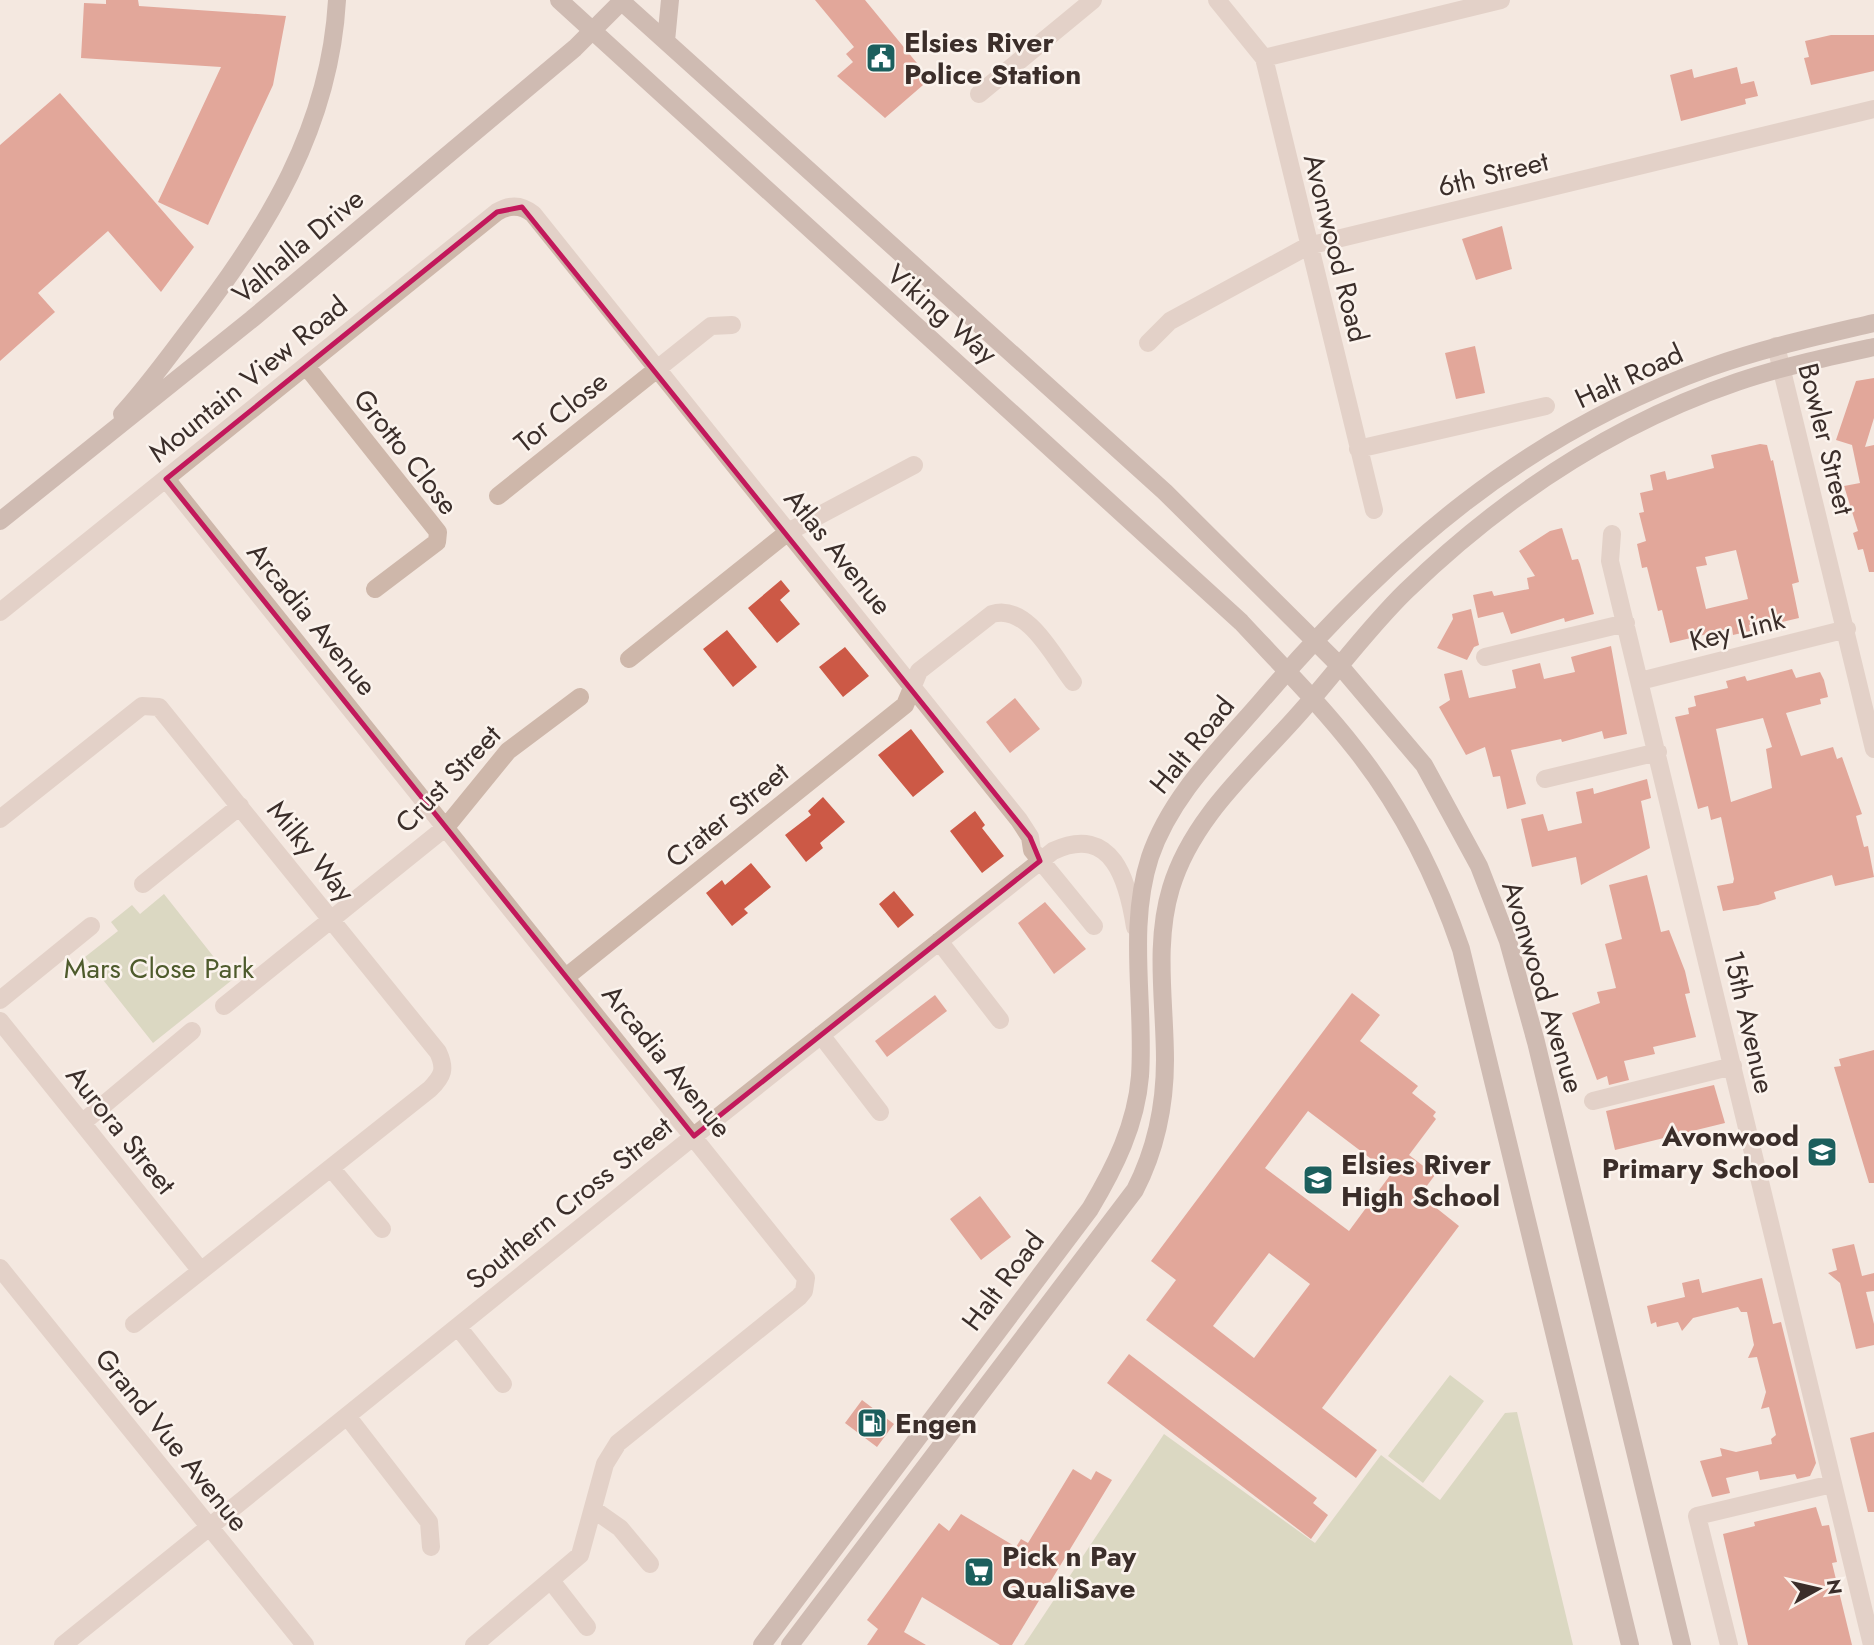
<svg xmlns="http://www.w3.org/2000/svg" width="1874" height="1645" font-family="Jost,sans-serif">
<style>
.green{fill:#bcc59e}
.building{fill:#cc5946;fill-rule:evenodd}
.lines{fill:none;stroke-linecap:round;stroke-linejoin:round}
.street{stroke:#ceb7aa;stroke-width:18}
.secondary{stroke:#a2857b;stroke-width:18}
.marked{fill:none;stroke:#c2185b;stroke-width:5;stroke-linejoin:round}
.labels{text-anchor:middle;dominant-baseline:central;stroke-width:5;stroke-linejoin:round;paint-order:stroke}
.poi-label{font-size:28px;font-weight:bold;fill:#3b2e2a;stroke:#fbf3ed;text-anchor:start}
.street-label{font-size:28px;fill:#3b2e2a;stroke:#fbf3ed}
.park-label{font-size:28px;fill:#4e5b2c;stroke:#fbf3ed}
</style>
<rect width="100%" height="100%" fill="#f4e8e0"/>
<path class="green" d="M164 894 232 980 153 1043 85 957 118 931 111 922 132 905 140 914Z
M1450 1375 1484 1401 1423 1483 1388 1456Z
M1517 1412 1573 1645H1024L1164 1434 1315 1543 1381 1455 1440 1500 1505 1413Z"/>
<path class="building" d="M106 0H138L139 6 286 16 273 85 208 225 158 202 221 67 81 58 84 3 106 4Z
M815 0H865L930 79 885 118 837 76 853 62 846 54 854 47Z
M1831 35H1874V71L1811 85 1804 58 1809 57 1805 41Z
M1737 67 1741 84 1754 81 1758 96 1745 99 1746 104 1681 121 1670 75 1692 69 1694 78Z
M60 93 194 247 161 292 108 231 38 293 55 312 0 361V145Z
M1502 226 1512 269 1476 280 1462 239Z
M1475 346 1485 393 1456 399 1445 353Z
M1874 378V418L1865 447 1874 445V572H1869L1863 549 1858 550 1853 533 1858 531 1844 486 1860 483 1852 445 1836 440 1856 381Z
M1760 444 1767 445 1771 461 1773 460 1799 582 1792 584 1799 618 1782 622 1781 618 1749 625 1750 631 1733 635 1732 628 1670 643 1662 610 1658 611 1647 567 1642 568 1637 544 1646 541 1639 513 1644 512 1640 493 1653 490 1650 475 1665 471 1667 480 1714 468 1711 455ZM1736 550 1748 599 1706 609 1696 567 1707 565 1705 557Z
M1562 528 1572 560 1578 559 1580 564 1594 614 1565 622 1564 618 1511 634 1503 612 1478 618 1473 595 1492 591 1494 596 1529 589 1527 578 1535 576 1519 551 1550 531Z
M781 580 790 591 780 600 800 624 777 643 748 608Z
M1471 609 1479 645 1474 647 1467 660 1437 648 1453 619 1452 614Z
M727 630 757 667 733 687 703 649Z
M1611 646 1627 734 1604 739 1602 731 1562 742 1561 739 1511 750 1526 804 1507 809 1500 776 1493 777 1485 747 1466 755 1439 707 1450 700 1444 674 1462 670 1469 698 1516 688 1512 670 1540 663 1544 679 1575 672 1571 657Z
M845 647 869 676 843 697 819 667Z
M1792 669 1796 678 1820 672 1824 680 1828 697 1820 699 1821 704 1786 713 1801 756 1833 747 1837 759 1842 757 1862 814 1856 816 1864 847 1868 846 1874 877 1835 886 1832 875 1774 892 1776 899 1758 905 1723 911 1717 886 1733 883 1734 879 1721 817 1711 820 1708 806 1698 809 1675 717 1689 714 1688 708 1696 706 1694 696 1728 688 1726 681 1745 676 1747 681ZM1763 718 1772 747 1766 749 1772 788 1731 802 1716 729Z
M1015 698 1040 729 1010 753 986 722Z
M911 729 944 772 913 797 878 755Z
M1647 779 1651 798 1641 801 1650 848 1581 885 1576 857 1532 867 1521 819 1543 814 1548 831 1582 823 1576 792 1593 788 1594 794Z
M823 797 845 822 820 843 823 848 806 862 785 835 811 815 808 811Z
M975 811 985 825 982 828 1004 856 982 873 950 831Z
M751 863 771 887 744 909 748 913 732 926 706 893 722 880 725 885Z
M1647 875 1661 932 1669 930 1685 971 1690 993 1685 994 1696 1037 1653 1047 1655 1054 1624 1061 1629 1080 1609 1085 1607 1076 1597 1080 1572 1013 1600 1003 1597 992 1616 988 1605 944 1622 939 1609 885Z
M894 891 914 915 898 928 879 904Z
M1045 902 1086 949 1054 974 1018 923Z
M1352 993 1380 1015 1360 1041 1418 1086 1412 1093 1436 1112 1433 1116 1436 1119 1409 1155 1435 1175 1420 1195 1459 1226 1322 1408 1377 1450 1356 1478 1146 1320 1176 1280 1151 1261ZM1308 1111 1391 1174 1349 1231 1265 1168ZM1269 1253 1310 1284 1254 1358 1213 1326Z
M935 995 947 1011 887 1057 875 1041Z
M1874 1050V1183H1869L1834 1067 1841 1066 1839 1059Z
M1714 1085 1725 1123 1615 1150 1606 1111Z
M980 1196 1011 1237 981 1260 950 1219Z
M1854 1244 1862 1276 1874 1273V1291L1866 1292 1874 1324V1345L1856 1349 1840 1283 1828 1273 1837 1270 1832 1249Z
M1762 1278 1773 1324 1781 1322 1816 1463 1810 1476 1797 1479 1795 1474 1760 1480 1758 1471 1726 1478 1730 1493 1712 1497 1700 1461 1722 1456 1720 1448 1736 1452 1772 1444 1771 1439 1776 1435 1769 1407 1761 1409 1766 1392 1757 1357 1748 1358 1754 1345 1747 1312H1741L1738 1307 1693 1318 1682 1331 1678 1322 1657 1327 1656 1322 1651 1324 1647 1306 1685 1297 1682 1283 1699 1279 1702 1293Z
M1129 1354 1317 1498 1313 1503 1328 1515 1311 1539 1107 1383Z
M862 1400 894 1424 877 1447 845 1423Z
M1874 1432V1512H1868L1850 1438Z
M1073 1469 1091 1480 1096 1471 1112 1480 1012 1645H1000L922 1597 904 1632 926 1645H867L878 1629 867 1620 939 1523 949 1531 961 1514 1016 1547 1021 1539 1028 1543Z
M1816 1507 1822 1526 1829 1525 1837 1562 1832 1563 1852 1645H1748L1723 1534 1755 1526 1754 1522Z"/>
<g class="lines">
<path class="street" d="M1217 0 1264 58 1374 510
M1264 58 1501 0
M979 94 1093 0
M1148 343 1170 321 1308 246 1874 109
M1776 346 1874 749
M306 366 438 532 437 542 375 589
M1358 449 1546 406
M166 479 806 1278 804 1291 799 1297 618 1443 605 1464 580 1555 474 1645
M498 496 711 326 732 325
M1612 534 1610 561 1872 1645
M0 612 497 212C510 204 522 205 533 214L1019 820 1030 837 1032 850 1094 926
M1485 657 1626 623
M629 659 788 532 914 465
M1640 681 1847 629
M1545 779 1658 752
M0 819 142 706 159 707 438 1052C446 1069 443 1076 430 1089L134 1324
M143 884 240 806
M939 941 1000 1020
M566 977 905 705 919 671 992 614C1028 603 1054 658 1073 682
M0 1000 91 926
M224 1006 446 827 508 751 580 697
M0 1021 201 1271
M821 1035 880 1112
M1593 1101 1733 1066
M82 1123 192 1031
M331 1168 382 1229
M0 1268 305 1645
M458 1327 503 1384
M347 1416 429 1522 431 1547
M593 1509 620 1528 650 1564
M552 1582 587 1627
M63 1645 694 1136 1053 851C1113 823 1128 882 1135 927
M1729 1645 1697 1516 1832 1484"/>
<path class="secondary" d="M559 0 1241 622C1280 664 1321 705 1356 750 1402 808 1437 879 1461 949L1630 1645
M620 0 1165 492 1341 667 1424 765 1479 866 1508 941 1536 1042 1682 1645
M666 41 670 0
M122 414C147 387 169 356 192 326 267 229 330 127 337 0
M0 521 252 319 575 48 623 0
M762 1645 1090 1209C1115 1167 1136 1125 1140 1076 1145 1003 1127 928 1150 857 1171 795 1221 748 1263 699 1390 551 1524 434 1711 367 1764 348 1819 336 1874 323
M790 1645 1135 1190C1156 1149 1165 1107 1165 1060 1165 1003 1154 944 1171 888 1192 818 1250 769 1297 716 1334 675 1367 629 1406 591 1501 499 1611 425 1737 382 1781 367 1828 357 1874 347"/>
</g>
<path d="M0 0H1874V1645H0ZM522 207 1030 837 1040 861 694 1136 166 479 497 212Z" fill="#f4e8e0" fill-opacity=".55" fill-rule="evenodd"/>
<path class="marked" d="M522 207 1030 837 1040 861 694 1136 166 479 497 212Z"/>
<defs>
<g id="civic-square" transform="scale(1.575)"><rect x="-9" y="-9" width="18" height="18" rx="4" fill="#1c5f5d" stroke="#fbf3ed"/><path d="M-.6-6.5H3V-4.5H.6V-3L4-1V1h2V6H-6V1h2V-1L-.6-3ZM-1.2 2.5V6h2.4V2.5Z" fill="#fff"/></g>
<g id="school-square" transform="scale(1.575)"><rect x="-9" y="-9" width="18" height="18" rx="4" fill="#1c5f5d" stroke="#fbf3ed"/><path d="M0-5L7-2L0 1L-7-2ZM-4 1L0 2.5L4 1V4Q0 6-4 4Z" fill="#fff"/></g>
<g id="fuel-square" transform="scale(1.575)"><rect x="-9" y="-9" width="18" height="18" rx="4" fill="#1c5f5d" stroke="#fbf3ed"/><path d="M-5.5-6h7V0h2V4h1.3V-2.5L3-4.5l.8-.8L6-3V5H2.5V1h-1V6h-7ZM-4.2-4.7v3.2H.2V-4.7Z" fill="#fff"/></g>
<g id="supermarket-square" transform="scale(1.575)"><rect x="-9" y="-9" width="18" height="18" rx="4" fill="#1c5f5d" stroke="#fbf3ed"/><path d="M-6-5.5h2.5l.6 2H6L4.5 2H-2.5L-4.4-4H-6ZM-1.5 3.2a1.3 1.3 0 1 0 .1 0ZM3 3.2a1.3 1.3 0 1 0 .1 0Z" fill="#fff"/></g>
</defs>
<g fill-rule="evenodd">
<use href="#civic-square" x="881" y="58"/>
<use href="#school-square" x="1822" y="1152"/>
<use href="#school-square" x="1318" y="1180"/>
<use href="#fuel-square" x="872" y="1423"/>
<use href="#supermarket-square" x="979" y="1572"/>
</g>
<g class="labels">
<g class="poi-label">
<text x="904" y="42">Elsies River<tspan x="904" dy="32">Police Station</tspan></text>
<text x="1799" y="1136" text-anchor="end">Avonwood<tspan x="1799" dy="32">Primary School</tspan></text>
<text x="1341" y="1164">Elsies River<tspan x="1341" dy="32">High School</tspan></text>
<text x="895" y="1423">Engen</text>
<text x="1002" y="1556">Pick n Pay<tspan x="1002" dy="32">QualiSave</tspan></text>
</g>
<g class="street-label">
<text transform="translate(1493 174) rotate(-14)">6th Street</text>
<text transform="translate(298 246) rotate(-40)">Valhalla Drive</text>
<text transform="translate(1336 248) rotate(76)">Avonwood Road</text>
<text transform="translate(942 314) rotate(41)">Viking Way</text>
<text transform="translate(1629 376) rotate(-25)">Halt Road</text>
<text transform="translate(248 379) rotate(-39)">Mountain View Road</text>
<text transform="translate(561 412) rotate(-39)">Tor Close</text>
<text transform="translate(1826 439) rotate(76)">Bowler Street</text>
<text transform="translate(406 452) rotate(52)">Grotto Close</text>
<text transform="translate(838 552) rotate(51)">Atlas Avenue</text>
<text transform="translate(312 619) rotate(51)">Arcadia Avenue</text>
<text transform="translate(1737 630) rotate(-14)">Key Link</text>
<text transform="translate(1192 745) rotate(-51)">Halt Road</text>
<text transform="translate(448 779) rotate(-46)">Crust Street</text>
<text transform="translate(727 815) rotate(-39)">Crater Street</text>
<text transform="translate(311 851) rotate(51)">Milky Way</text>
<text transform="translate(1543 987) rotate(73)">Avonwood Avenue</text>
<text transform="translate(1749 1022) rotate(77)">15th Avenue</text>
<text transform="translate(667 1061) rotate(51)">Arcadia Avenue</text>
<text transform="translate(121 1130) rotate(51)">Aurora Street</text>
<text transform="translate(569 1203) rotate(-39)">Southern Cross Street</text>
<text transform="translate(1003 1281) rotate(-53)">Halt Road</text>
<text transform="translate(172 1440) rotate(51)">Grand Vue Avenue</text>
</g>
<g class="park-label">
<text x="159" y="968">Mars Close Park</text>
</g>
</g>
<g transform="translate(1818 1589) rotate(82)" stroke="#fbf3ed" stroke-width="5" paint-order="stroke">
<path d="M0-5L12 26L0 18L-12 26Z" fill="#3b2e2a"/>
<text y="-10" font-size="19" font-weight="bold" text-anchor="middle" fill="#3b2e2a">N</text>
</g>
</svg>
